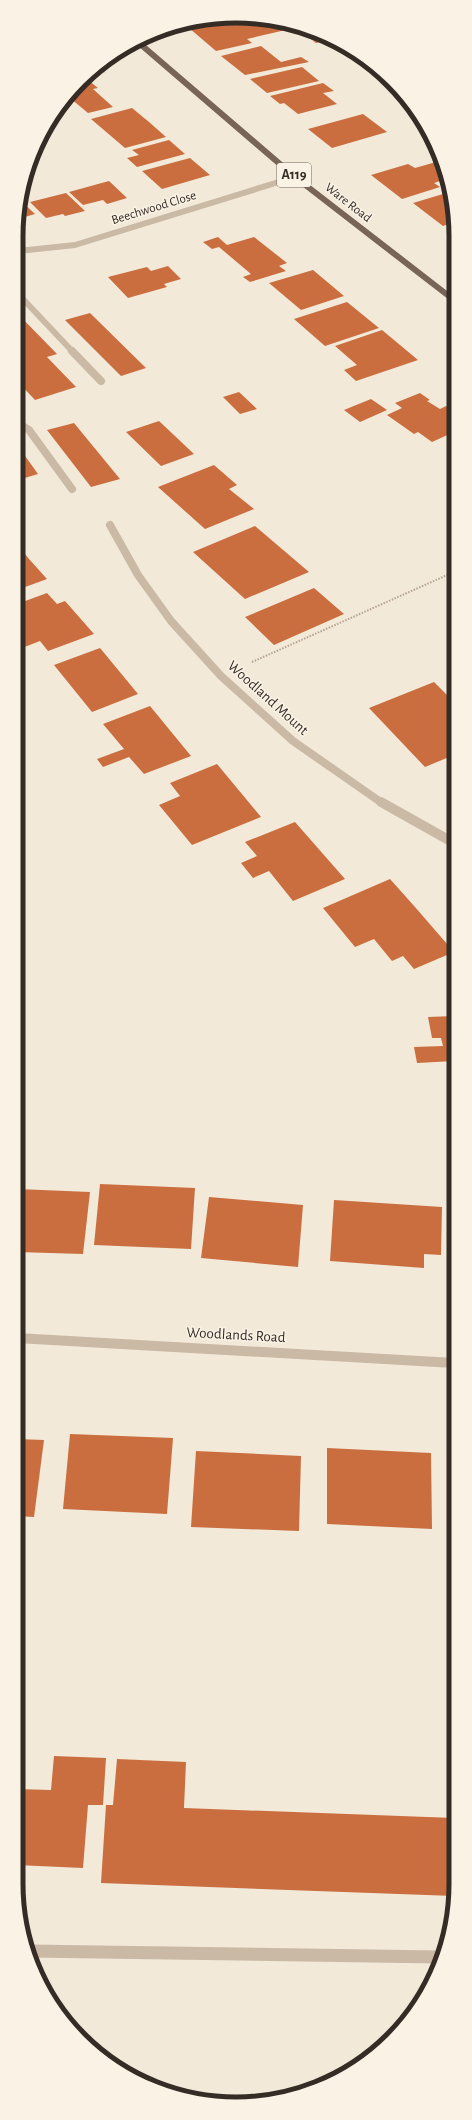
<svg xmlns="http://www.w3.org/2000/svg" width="472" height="2120" font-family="'Alegreya Sans',sans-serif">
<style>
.building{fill:#ca6e3f}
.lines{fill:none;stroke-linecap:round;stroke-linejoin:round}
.path{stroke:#b6a38f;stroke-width:2;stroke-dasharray:1.5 1.5;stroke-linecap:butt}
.service-far2{stroke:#cab9a4;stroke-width:6}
.service-far1{stroke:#cab9a4;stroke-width:8}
.service{stroke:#cab9a4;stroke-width:13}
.minor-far2{stroke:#cab9a4;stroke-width:6}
.minor-far1{stroke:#cab9a4;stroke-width:8}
.minor{stroke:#cab9a4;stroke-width:10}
.primary{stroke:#786557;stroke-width:6}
.labels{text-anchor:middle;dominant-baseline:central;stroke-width:3;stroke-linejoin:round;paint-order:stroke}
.far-street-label{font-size:13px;fill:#352c26;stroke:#faf2e5}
.shield{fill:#faf2e5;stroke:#70675f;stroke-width:1}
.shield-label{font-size:14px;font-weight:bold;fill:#352c26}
.street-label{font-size:15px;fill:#352c26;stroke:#faf2e5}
.rim{fill:none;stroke:#352c26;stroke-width:5}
</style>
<rect width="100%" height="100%" fill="#f2e9d9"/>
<path class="building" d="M265 18 272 24 279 22 290 29 247 39 252 43 216 51 189 28 226 20 231 25Z
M310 32 334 39 316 43 303 33Z
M261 46 281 62 301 57 309 62 245 75 221 56Z
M98 66 105 72 90 76 92 73Z
M302 67 319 81 267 93 250 79Z
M88 80 98 88 93 89 113 107 88 113 70 98 85 81Z
M323 83 334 91 323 93 337 104 298 114 284 103 280 104 270 96Z
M132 108 149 122 166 137 125 148 91 119Z
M363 114 387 132 332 148 308 129Z
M169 140 185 154 137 167 127 158 139 155 132 150Z
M190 158 210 175 162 189 142 171Z
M436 162 442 166 446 179 434 183 440 187 402 199 371 175 408 164 415 168Z
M109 181 127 198 107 204 103 200 83 205 69 192Z
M66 193 85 211 65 216 63 214 46 218 30 202Z
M443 194 446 197 450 195 454 208V222L443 226 413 203Z
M20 200 35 214 18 219V207Z
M218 237 227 245 254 237 287 263 279 266 286 271 250 282 243 277 251 274 219 247 212 249 203 242Z
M168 266 181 279 164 284 167 287 128 298 108 277 147 267 151 271Z
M313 270 344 296 301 310 269 283Z
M347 302 379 328 325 346 294 319Z
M90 313 146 368 121 376 65 320Z
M18 314 57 354 47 357 76 387 35 400 18 382Z
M382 330 418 360 356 381 344 370 357 365 335 346Z
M239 392 257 409 240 414 223 397Z
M420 393 430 400 427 401 440 409 446 406 454 412V417L452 418 454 419V432L432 442 418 432 414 434 387 415 402 408 395 403Z
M371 399 387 410 360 422 344 410Z
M159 421 194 454 161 466 126 432Z
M74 423 120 479 91 487 47 430Z
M18 446 38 474 18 480Z
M214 465 237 485 229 489 254 509 205 529 158 487Z
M255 526 309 572 245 599 193 552Z
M18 545 29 559 47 579 17 590Z
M314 588 344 614 274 645 245 617Z
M47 593 57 604 65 601 94 634 48 651 40 641 22 648 17 643V604Z
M100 648 138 694 92 712 54 665Z
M434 682 454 702V755L425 767 369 708Z
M150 706 191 756 144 774 129 757 103 767 97 759 124 749 103 724Z
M217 764 261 817 192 845 159 805 180 796 170 783Z
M295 822 345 879 293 901 269 871 253 878 241 863 257 856 245 842Z
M390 879 415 907 454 952 414 969 403 956 392 961 374 939 355 947 323 908Z
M454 981V1015H453L448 982Z
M454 1016V1061L417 1063 414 1047 443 1046 441 1038H432L428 1017Z
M100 1184 195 1188 191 1249 94 1245Z
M17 1189 90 1192 83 1254 17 1252Z
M209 1197 303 1205 298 1267 201 1258Z
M334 1200 442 1207 441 1255 424 1254V1268L330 1261Z
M70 1434 173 1438 167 1514 63 1509Z
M17 1439 44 1440 34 1517 16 1516Z
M327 1448 431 1453 432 1529 327 1524Z
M196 1451 301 1456 299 1531 191 1527Z
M451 1511H454V1562H453Z
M54 1756 106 1758 103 1805H88L83 1868 16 1865V1789L51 1790Z
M117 1759 186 1762 184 1808 454 1818V1896L101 1883 106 1805H113Z"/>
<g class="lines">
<path class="path" d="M252 662 454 572"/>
<path class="service-far2" d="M18 297 23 299 73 352"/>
<path class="service-far1" d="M72 351 101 381
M18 423 29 430 72 489"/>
<path class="service" d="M29 1951 439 1957"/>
<path class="minor-far2" d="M18 251 75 245 295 177
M18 261 22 251"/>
<path class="minor-far1" d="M110 525 138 575 171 621 221 676 293 741 382 803"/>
<path class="minor" d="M381 802 454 843
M17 1338 454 1363"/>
<path class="primary" d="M139 43 295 177 454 300"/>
</g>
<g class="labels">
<g class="far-street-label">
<text transform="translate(348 203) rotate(38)">Ware Road</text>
<text transform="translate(154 208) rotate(-17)">Beechwood Close</text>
</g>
<rect class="shield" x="277" y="163" width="34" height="24" rx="3"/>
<g class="shield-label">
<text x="294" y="175">A119</text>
</g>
<g class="street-label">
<text transform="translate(268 698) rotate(42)">Woodland Mount</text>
<text transform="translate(236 1335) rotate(3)">Woodlands Road</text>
</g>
</g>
<path d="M0 0H472V2120H0ZM236 23H236A213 213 0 0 1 449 236V1884A213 213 0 0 1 236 2097H236A213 213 0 0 1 23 1884V236A213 213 0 0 1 236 23Z" fill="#faf2e5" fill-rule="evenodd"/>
<path class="rim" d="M236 23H236A213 213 0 0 1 449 236V1884A213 213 0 0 1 236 2097H236A213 213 0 0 1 23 1884V236A213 213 0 0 1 236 23Z"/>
</svg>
